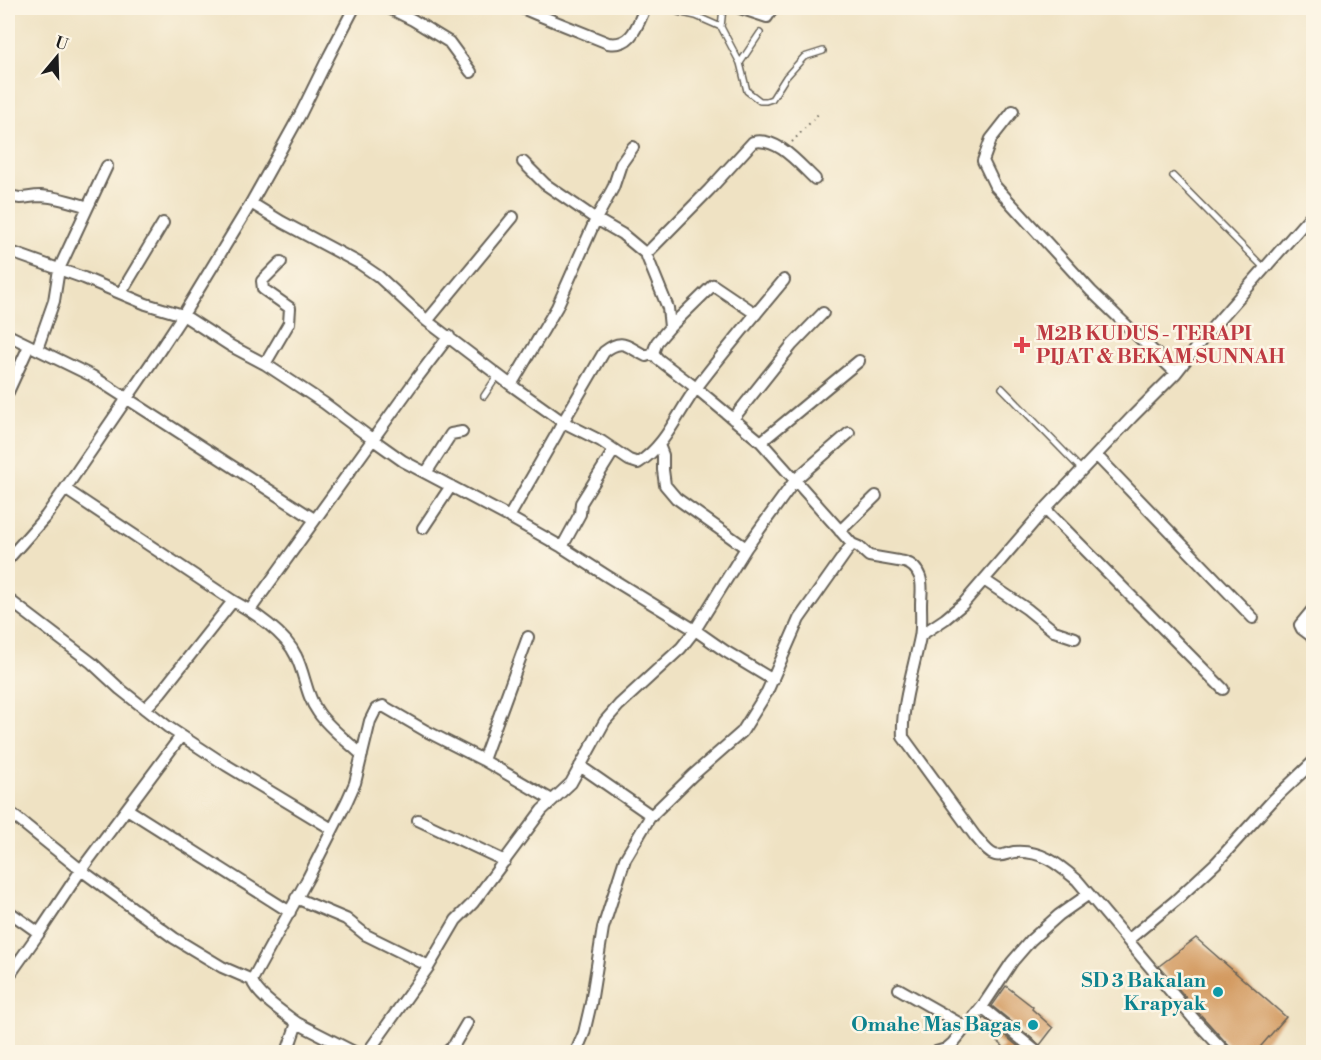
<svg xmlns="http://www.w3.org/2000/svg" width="1321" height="1060" font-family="'Libre Bodoni',serif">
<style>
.building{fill:#d2985d}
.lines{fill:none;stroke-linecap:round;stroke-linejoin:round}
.service-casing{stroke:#666156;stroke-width:8}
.minor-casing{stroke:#666156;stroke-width:14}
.path{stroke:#666156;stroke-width:2;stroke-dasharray:1.5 4.5;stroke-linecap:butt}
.service{stroke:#fff;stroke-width:5}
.minor{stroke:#fff;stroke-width:10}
.health-dot{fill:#e0444e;stroke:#fcf5e5;stroke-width:2}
.culture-dot{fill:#0f9aa8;stroke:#fcf5e5;stroke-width:2}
.labels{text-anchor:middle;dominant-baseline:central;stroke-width:5;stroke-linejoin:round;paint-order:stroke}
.health-label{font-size:20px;font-weight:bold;fill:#be3a42;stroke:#fcf5e5;text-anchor:start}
.culture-label{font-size:20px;font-weight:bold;fill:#0d838f;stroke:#fcf5e5;text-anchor:end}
</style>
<rect width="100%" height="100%" fill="#fcf5e5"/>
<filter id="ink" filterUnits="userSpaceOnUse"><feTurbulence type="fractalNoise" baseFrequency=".0167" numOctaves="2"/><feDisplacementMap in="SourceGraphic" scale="12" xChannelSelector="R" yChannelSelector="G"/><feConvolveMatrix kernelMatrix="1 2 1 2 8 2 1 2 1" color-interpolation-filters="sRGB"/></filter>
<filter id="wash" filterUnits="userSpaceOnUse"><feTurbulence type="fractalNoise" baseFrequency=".008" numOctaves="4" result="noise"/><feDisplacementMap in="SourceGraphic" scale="24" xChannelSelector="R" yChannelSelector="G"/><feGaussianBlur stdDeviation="1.35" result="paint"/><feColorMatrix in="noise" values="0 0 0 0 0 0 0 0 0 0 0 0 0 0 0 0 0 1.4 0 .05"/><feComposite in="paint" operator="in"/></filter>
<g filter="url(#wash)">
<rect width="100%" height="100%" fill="#efe2c3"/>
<g id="blocks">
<path class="building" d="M1196 938 1286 1017 1255 1053H1232L1230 1047 1199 1013 1159 966Z
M1006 986 1033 1007 1032 1009 1053 1028 1040 1045 992 1006Z
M984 1018 1026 1053H997L1003 1046 978 1025Z"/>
</g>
</g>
<g filter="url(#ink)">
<use href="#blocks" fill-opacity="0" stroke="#666156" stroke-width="1.5"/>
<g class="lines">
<g class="service-casing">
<path id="service" d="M673 8 678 12 696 16 721 27
M723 8 721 27 740 63 747 91 760 101H766L772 99 786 77 804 57 823 51
M740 63 760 33
M1173 176 1264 268
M1002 388 1082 470
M484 396 498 375"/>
</g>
<g class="minor-casing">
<path id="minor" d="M389 8 413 20 449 42 471 72
M522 8 536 14 608 43C632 47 637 26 645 8
M740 8 767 17 773 8
M1013 111 991 139 983 161 995 186 1091 291 1176 373
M523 162 545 184 596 219 622 234 646 254 668 308 670 327 657 342 653 353 658 359 696 388 761 442 852 544 859 547 869 556 904 562C912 564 917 569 920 577 923 585 921 596 921 604 921 615 922 627 920 637 914 667 901 707 903 737L975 836C981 842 987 853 995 855 1002 857 1008 853 1014 852 1042 850 1058 864 1077 880L1193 1018 1225 1052
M8 195C23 201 26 196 41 196 57 197 73 202 88 207
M251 203 282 222 359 263 378 276 427 321 511 385 563 422 601 441 629 460 638 463C666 446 678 412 697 387 725 350 755 315 784 280
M8 251 84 278 146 304 183 315 231 346 265 364 324 403 372 439 403 461 509 517 562 547 607 576 695 630 725 651 773 680
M646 254 709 190 753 142C777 136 799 164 815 179
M121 293 163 223
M427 321 513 217
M670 327 713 285 756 314
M8 335 92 376 314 519
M37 349 54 301 59 269 107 166
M265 364 289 323 290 308 263 289 262 281 281 262
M511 385 557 307 596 219 613 188 621 164 633 147
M8 392 29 346
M733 419 792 345 823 313
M761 442 859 361
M659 445 663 455V470L665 485 676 498 746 548
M1097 456 1253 618
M426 473 451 434 462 432
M65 489 233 601C254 612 286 634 296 656 305 674 306 696 318 712 327 726 349 743 362 755
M1045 509 1223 689
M509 517 556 435 563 422 604 352C623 337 627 347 646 356L653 353
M423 528 451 486
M840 531 876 496
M562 547 580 514 581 503 614 450
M8 559 46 516 65 489 160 350 183 315 251 203 280 151 301 113 329 56 354 8
M984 580 1027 609 1054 631 1075 638
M8 599 92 663 120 689 168 727 226 765 332 829
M1314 608 1300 625 1302 629 1314 638
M250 610 417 378 449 336
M921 635 945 619 963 604 1045 509 1132 417 1176 373 1205 336 1314 212
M145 709 161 692 233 601
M483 760 528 637
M580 766 652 816
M127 809 290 912
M8 811 81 870 174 938 222 967 252 980
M418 820 505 861
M296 898 346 919 366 935 429 966
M8 911 39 933
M1128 940 1175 901 1216 863 1274 799 1314 761
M8 977 39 933 81 870 181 736
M899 989 966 1027
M982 1007 1037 1052
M297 1023 354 1052
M287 1052 297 1023C284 1013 256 995 252 980L308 878 347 801 355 783 370 721 376 709 383 706 426 731 483 760 552 800
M368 1052 429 966 456 920 473 903 542 810 571 783 605 721 619 705 681 648 695 630 746 548 796 479 849 433
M447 1052 454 1045 467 1023
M576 1052 584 1033 591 1003 603 928 625 859 650 817 693 775 742 732 767 692 799 619 852 544
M936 1052 946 1049 953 1043 982 1007 1012 962 1031 940 1059 915 1089 894"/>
</g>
<path class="path" d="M792 142 820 112"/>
<use href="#service" class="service"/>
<use href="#minor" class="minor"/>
</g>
</g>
<path class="health-dot" d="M1019 336h6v6h6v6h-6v6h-6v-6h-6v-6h6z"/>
<g class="culture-dot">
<circle cx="1218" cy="992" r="6"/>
<circle cx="1033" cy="1025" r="6"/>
</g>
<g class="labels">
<g class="health-label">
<text x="1036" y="334">M2B KUDUS - TERAPI<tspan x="1036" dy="23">PIJAT &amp; BEKAM SUNNAH</tspan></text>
</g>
<g class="culture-label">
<text x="1206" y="981">SD 3 Bakalan<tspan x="1206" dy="23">Krapyak</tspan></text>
<text x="1021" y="1025">Omahe Mas Bagas</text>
</g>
</g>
<rect width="1321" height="1060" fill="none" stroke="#fcf5e5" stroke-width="30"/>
<g transform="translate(57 57) rotate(19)" stroke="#fcf5e5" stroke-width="4.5" paint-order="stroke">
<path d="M0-4.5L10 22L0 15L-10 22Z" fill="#1c1c1c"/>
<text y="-9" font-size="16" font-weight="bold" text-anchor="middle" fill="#1c1c1c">U</text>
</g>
</svg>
